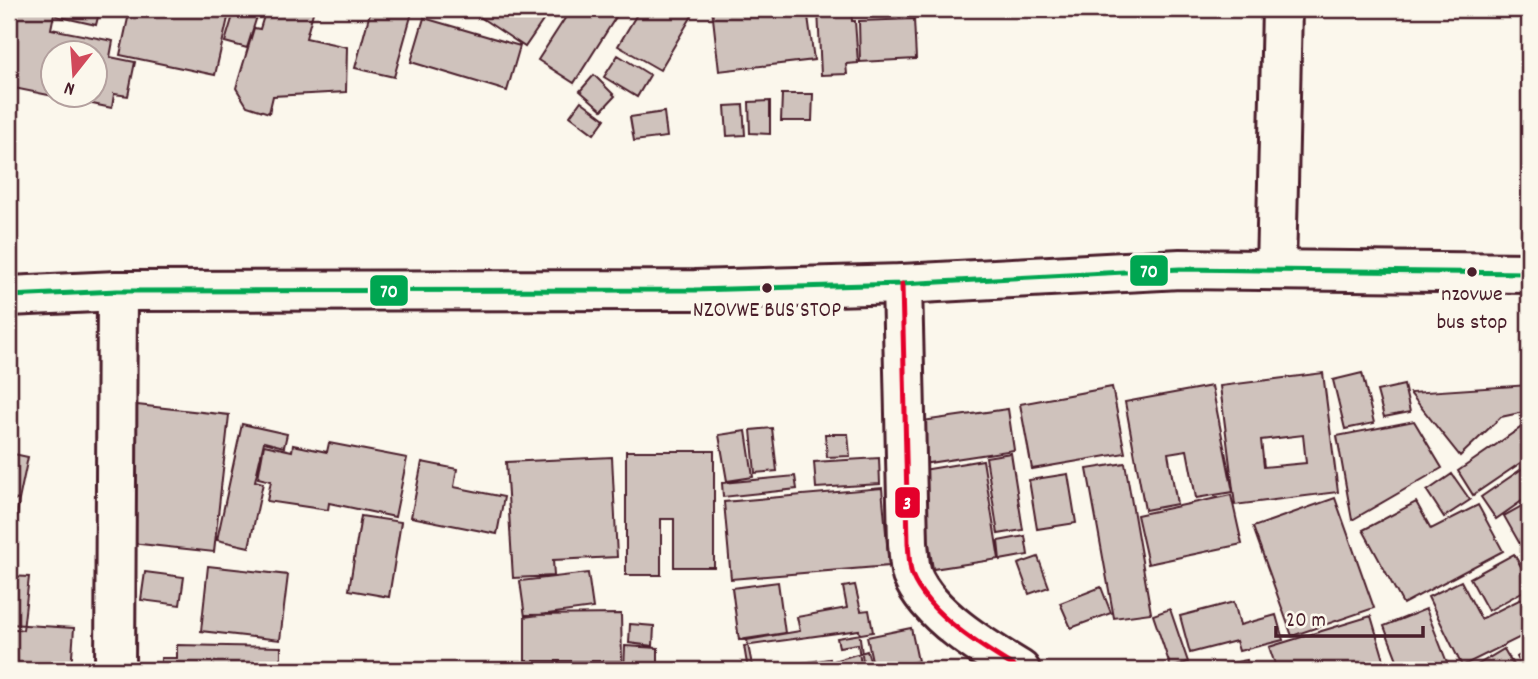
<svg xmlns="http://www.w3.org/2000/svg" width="1538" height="679" font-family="Dekko,sans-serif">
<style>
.building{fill:#cfc2bc;stroke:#4a1f2b;stroke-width:2;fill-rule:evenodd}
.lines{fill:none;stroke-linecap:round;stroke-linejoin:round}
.minor-casing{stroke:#4a1f2b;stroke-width:44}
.trunk-casing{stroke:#4a1f2b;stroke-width:44}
.minor{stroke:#fbf7ec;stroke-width:38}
.trunk{stroke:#fbf7ec;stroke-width:38}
.bus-1-casing{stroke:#fbf7ec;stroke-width:10}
.bus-2-casing{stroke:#fbf7ec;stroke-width:10}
.bus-1{stroke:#00a651;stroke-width:5}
.bus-2{stroke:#e4002b;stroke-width:5}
.bus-dot{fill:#4a1f2b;stroke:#fbf7ec;stroke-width:2.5}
.labels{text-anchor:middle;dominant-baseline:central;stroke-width:7;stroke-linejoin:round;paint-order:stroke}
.bus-label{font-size:22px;fill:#4a1f2b;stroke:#fbf7ec}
.line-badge{stroke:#fbf7ec;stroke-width:2.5}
.badge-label{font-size:19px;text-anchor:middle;font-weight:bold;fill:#fff}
</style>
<rect width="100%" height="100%" fill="#fbf7ec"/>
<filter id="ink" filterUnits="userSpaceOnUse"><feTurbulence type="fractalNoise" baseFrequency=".0143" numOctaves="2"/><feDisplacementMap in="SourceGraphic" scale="14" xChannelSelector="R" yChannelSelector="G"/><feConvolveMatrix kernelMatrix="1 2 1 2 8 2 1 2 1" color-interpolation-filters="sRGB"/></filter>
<g filter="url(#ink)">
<path class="building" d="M9 9H55L51 29 113 41 110 57 135 62 128 96 114 94 112 108 9 87ZM52 52H94V94H52Z
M58 9H100L96 25 56 16Z
M130 9H230L215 75 120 55Z
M235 9 258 13 247 48 225 42Z
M266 9H314L306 38 347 47 346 92 273 96 269 113 247 106 236 88 254 28 260 29Z
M371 9H413L394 77 355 68Z
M468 9H551L525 47Z
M571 9H621L574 83 538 60Z
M640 9H696L660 70 618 46Z
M712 9H807L814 60 719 71Z
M818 9H851L852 21H855L858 63 846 64 847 74 821 75Z
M424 18 520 46 507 91 411 62Z
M914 19 916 59 860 62 859 21Z
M618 55 650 75 637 97 604 77Z
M594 75 615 96 602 110 580 91Z
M782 94H813L812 121H781Z
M581 101 605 119 594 134 570 116Z
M770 101V134L750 133 749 102Z
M743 105 745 135 727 136 725 106Z
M664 112 667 137 634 141 630 117Z
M1323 373 1338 492 1235 505 1220 386ZM1303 435 1306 463 1264 467 1261 440Z
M1362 373 1374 423 1345 429 1333 380Z
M1404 385 1410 412 1384 417 1377 391Z
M1529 385V411L1501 417 1460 456 1410 393Z
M1212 386 1233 492 1196 498 1187 450 1168 453 1177 504 1145 510 1125 402Z
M1112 387 1125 453 1032 469 1020 404Z
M137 405 229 415 214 552 122 542Z
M1008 409 1014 450 922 464 915 422Z
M1414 421 1442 468 1352 520 1337 436Z
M1529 422V457L1473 495 1458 471Z
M242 424 287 434 284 447 264 442 255 481 263 483 249 547 217 540Z
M772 428 777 471 755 473 751 430Z
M746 431 753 477 727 481 719 435Z
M825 434H848L850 456 827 457Z
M329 443 407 458 395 517 329 503 328 510 267 501 271 481 258 478 264 445 292 451 293 445 327 452Z
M626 451H714V567H674V519H661V575H626Z
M9 453 28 457 9 548Z
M1011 453 1023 530 998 534 986 457Z
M612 457 617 557 553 560 554 576 513 578 506 462Z
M879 458 880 484 816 488 814 462Z
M983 460 999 559 933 569 917 471Z
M422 462 457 469 454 487 504 497 497 534 411 517Z
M1125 463 1151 613 1114 618 1087 469Z
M1529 464V496L1496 519 1481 497Z
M1068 474 1076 523 1037 529 1029 480Z
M1452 474 1470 500 1444 517 1427 491Z
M795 476 797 489 723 497 722 483Z
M882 488 889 566 731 579 724 502Z
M1231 495 1242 544 1148 564 1137 515Z
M1335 498 1374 608 1292 636 1253 527Z
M9 499 19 500 10 576 29 577 23 630 9 628Z
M1416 502 1431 529 1478 505 1503 551 1403 604 1363 530Z
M1529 502V560L1504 516Z
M361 516 401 522 389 597 349 590Z
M1025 536 1028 555 1000 560 998 541Z
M1514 554 1529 581V588L1488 611 1470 578Z
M1038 557 1049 587 1029 594 1018 564Z
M208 566 288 575 280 640 201 631Z
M145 572 184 577 180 605 141 600Z
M588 573 593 608 525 617 520 581Z
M1461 581 1481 619 1529 595V633L1462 666 1428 597Z
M778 582 785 633 739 640 732 588Z
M855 585 861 611 869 610 873 632 837 638 839 647 858 644 861 665 832 670 830 659 753 670 747 640 800 631 797 617 847 608 843 587Z
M1101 587 1111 613 1071 628 1060 603Z
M1234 602 1240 625 1276 615 1283 640 1239 651 1236 641 1190 653 1180 616Z
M1170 609 1188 662 1171 668 1153 615Z
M1426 609 1450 670H1401L1384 626Z
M621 614 622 661H525V615Z
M1371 616 1387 670H1277L1269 647Z
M9 624 74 628 71 670H9Z
M630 624 654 626 653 646 629 643Z
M911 628 918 661 874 670 867 637Z
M859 630 864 670H748L744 646Z
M177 645 281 647V670H161V658H177Z
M625 646 658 648V670H624Z
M1504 649 1516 670H1469Z
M1529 650V670H1524L1517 657Z
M867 651 873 670H821L820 665Z
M1247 660 1249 670H1197Z
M528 664 529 670H518L517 666Z
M615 665V670H568V666Z"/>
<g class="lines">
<g class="minor-casing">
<path id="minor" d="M1276 270 1282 9
M902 284 908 543C909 553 909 565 912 575 928 615 985 649 1020 670
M115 670 117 291"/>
</g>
<g class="trunk-casing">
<path id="trunk" d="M9 296 117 291 695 290 902 284 1180 269 1529 273"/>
</g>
<use href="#minor" class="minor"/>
<use href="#trunk" class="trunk"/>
<g class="bus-1-casing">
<path id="bus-1" d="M9 296 117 291 695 290 902 284 1180 269 1529 273"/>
</g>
<g class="bus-2-casing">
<path id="bus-2" d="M902 284 908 543C909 553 909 565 912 575 928 615 985 649 1020 670"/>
</g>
<use href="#bus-1" class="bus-1"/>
<use href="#bus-2" class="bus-2"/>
</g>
</g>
<g class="bus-dot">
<circle cx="1472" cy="272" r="6"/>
<circle cx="767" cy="288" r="6"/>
</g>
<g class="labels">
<g class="bus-label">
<text x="1472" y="295">nzovwe<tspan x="1472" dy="28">bus stop</tspan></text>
<text x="767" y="311">NZOVWE BUS STOP</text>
</g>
</g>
<g class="line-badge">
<rect x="1129" y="254" width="40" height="33" rx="7" fill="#00a651"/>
<rect x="369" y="274" width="40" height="33" rx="7" fill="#00a651"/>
<rect x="894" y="486" width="27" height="33" rx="7" fill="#e4002b"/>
</g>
<g class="badge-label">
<text x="1149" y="277">70</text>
<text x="389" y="297">70</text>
<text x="907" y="509">3</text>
</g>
<rect width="1538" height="679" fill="none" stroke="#fbf7ec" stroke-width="35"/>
<rect x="18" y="18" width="1503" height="644" fill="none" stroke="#4a1f2b" stroke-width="2.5" filter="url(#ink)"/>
<g transform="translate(74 74) rotate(197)"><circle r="33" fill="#fbf7ec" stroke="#b4a19f" stroke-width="2"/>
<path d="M0-5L12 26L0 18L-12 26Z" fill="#d1495b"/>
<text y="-10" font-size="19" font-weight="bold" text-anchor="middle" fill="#4a1f2b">N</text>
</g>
<path d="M1276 626v10h147v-10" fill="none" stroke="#4a1f2b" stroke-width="3.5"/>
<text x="1286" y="626" font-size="21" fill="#4a1f2b" stroke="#fbf7ec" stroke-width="5" paint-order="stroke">20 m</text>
</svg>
